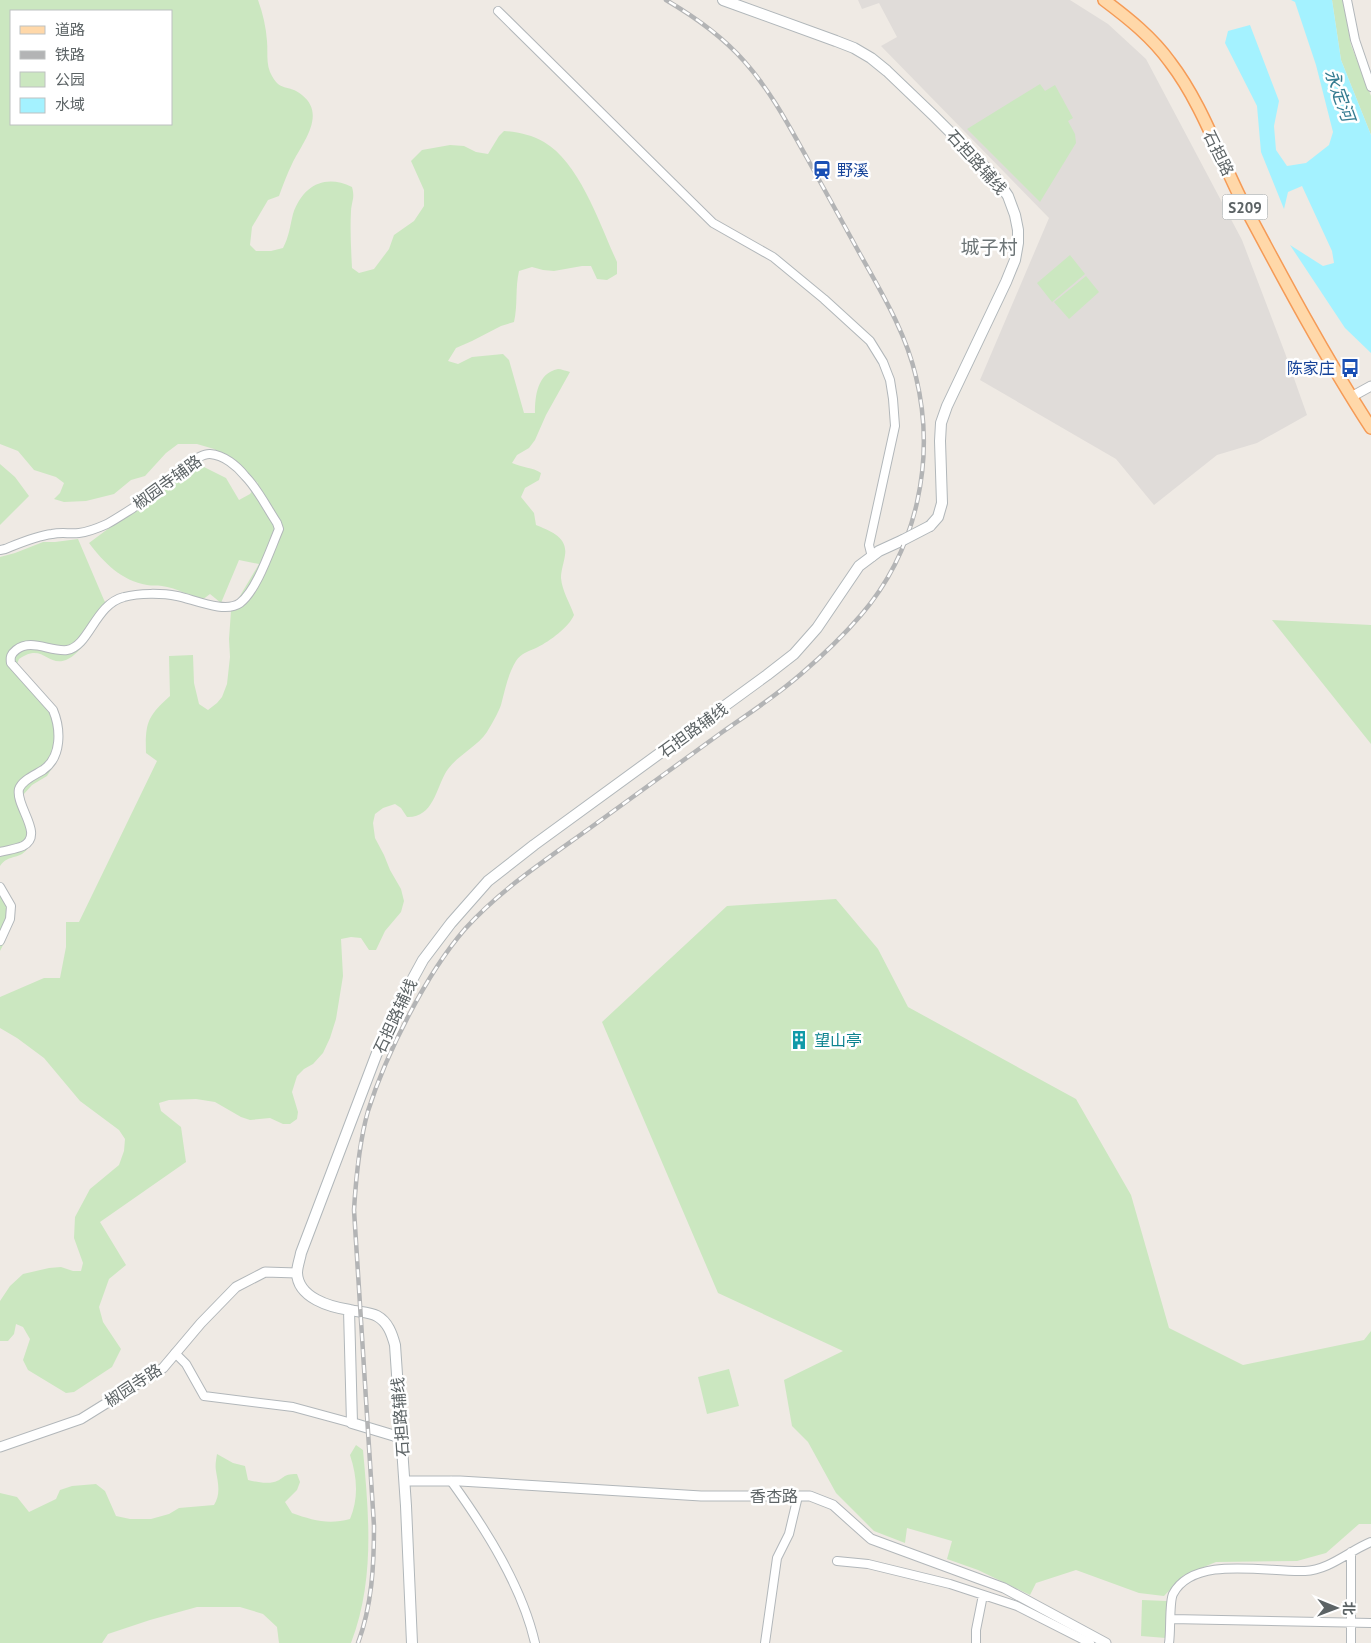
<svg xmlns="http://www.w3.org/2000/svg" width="1371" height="1643" font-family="'PT Sans','Noto Sans SC',sans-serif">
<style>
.industrial{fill:#e0dcd9}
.green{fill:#cbe7c0;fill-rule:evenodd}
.water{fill:#a4f2ff}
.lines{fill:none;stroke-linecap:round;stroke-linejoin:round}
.minor-casing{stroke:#b2b7ba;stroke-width:10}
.tertiary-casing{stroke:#b2b7ba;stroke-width:11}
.secondary-casing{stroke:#b1b7ba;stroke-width:12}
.primary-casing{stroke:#f59b57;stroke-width:14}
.minor{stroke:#fff;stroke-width:8}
.tertiary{stroke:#fff;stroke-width:9}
.secondary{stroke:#fff;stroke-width:10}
.primary{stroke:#ffd8a9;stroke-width:11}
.rail-casing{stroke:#b3b4b5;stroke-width:4.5}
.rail{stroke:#fff;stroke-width:2.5;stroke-dasharray:8;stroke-linecap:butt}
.secondary-bridge-casing{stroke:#b1b7ba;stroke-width:12;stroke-linecap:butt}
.secondary-bridge{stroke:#fff;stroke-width:10}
.labels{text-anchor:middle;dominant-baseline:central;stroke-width:5;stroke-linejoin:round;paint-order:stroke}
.shield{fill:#fff;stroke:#8d9293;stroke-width:1}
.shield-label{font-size:15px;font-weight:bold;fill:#5c6365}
.street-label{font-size:16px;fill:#5c6365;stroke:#fff}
.transit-label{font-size:16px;fill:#164399;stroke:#fff;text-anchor:start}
.culture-label{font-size:16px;fill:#0d838f;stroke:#fff;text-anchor:start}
.water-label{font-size:18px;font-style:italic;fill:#347b90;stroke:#fff}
.quarter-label{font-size:19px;fill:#6d7577;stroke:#fff}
</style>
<rect width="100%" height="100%" fill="#efeae4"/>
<path class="industrial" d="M858 0H1070L1108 24 1146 59 1242 240 1285 353 1307 415 1257 443 1217 455 1154 505 1116 459 980 380 1049 218 881 46 897 37 879 3 862 9Z"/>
<path class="green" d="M0 0H258C263 14 266 27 267 41 268 51 266 62 270 72 280 94 288 83 302 95 327 115 302 143 292 164 287 174 283 185 279 196L268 200 252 227 250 245 256 251H271L283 248C289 237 290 226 293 214 303 185 325 174 352 187 355 198 352 200 351 211 350 230 351 248 352 268L359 273 374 269 389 249 394 235 414 221 424 206V190L411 161 422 150 450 145 464 146 476 152 488 154 499 136 504 131C517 132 532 135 544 142 580 163 600 225 617 262V274L607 280 597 279 591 266H582L554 271 543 270 532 267 519 271C515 288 518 305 514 322L501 326 472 341 456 348 448 361 458 364 472 357 503 354 509 360 524 413H535C535 397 537 373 558 369 561 369 566 371 570 372L546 415 535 440 529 448 517 455 512 463C523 468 532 467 541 473L539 480 525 488 521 497 534 513 536 525C550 531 568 537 565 555 564 563 561 570 561 578 562 591 570 603 574 615 569 627 550 641 538 647 530 651 521 653 516 661 508 674 505 690 501 705 498 713 492 724 487 732 476 748 457 755 446 772 436 789 433 818 407 817L401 808 395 804 383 808 375 814 373 823 375 838 384 855 390 870 401 889 404 901 401 912 385 931 376 950H369L361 938 351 937 341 939 343 976 336 1019 330 1038 323 1053 313 1064 304 1069 297 1076 292 1092 298 1112 297 1119 290 1124H283L270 1118 250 1120 241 1117 215 1102 196 1099 169 1100 159 1103 161 1111 181 1127 186 1162 100 1222 126 1265 109 1279 99 1307 103 1322 121 1349 112 1367 74 1392 66 1393 28 1370 23 1360 30 1339 23 1327 16 1324 14 1334 8 1341H0V1301L10 1286 23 1274 49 1268 61 1267 73 1271H81L83 1263 74 1238 75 1217 90 1189 119 1165 124 1151 125 1139 119 1130 80 1101 44 1058 17 1038 0 1028V997L44 978H60L66 947V922H79L157 761 146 753C145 722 148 716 170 696L169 656 193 655 194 683 199 704 208 710 217 703 222 697 227 684 230 657 229 639 231 611 259 564 239 560 221 603 210 594 202 600C189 595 176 588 162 586 157 585 152 586 147 585 122 581 103 562 89 543L196 463 226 478 239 500 250 494 258 483 214 449 197 444H178L166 453 145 476 131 480 114 494 86 501 64 502 54 499 60 493 64 483 56 477 34 470 18 451 0 444ZM11 11H171V124H11Z
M1332 0H1343L1351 45 1371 96V135L1341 60Z
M1040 84 1045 91 1055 85 1073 118 1068 121 1075 134 1076 143 1040 202 967 129Z
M1070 255 1085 274 1052 302 1037 283Z
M1086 276 1099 292 1069 319 1054 302Z
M0 464 15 477 29 496 0 525Z
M78 539 104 600 109 609C98 623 82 654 66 660 47 667 43 642 19 659L17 664 18 668 44 696 56 722 54 762 52 768 47 776 32 785 23 795 29 846C21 861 9 853 0 866V557L15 553 43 542H55Z
M1272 620 1371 625V744Z
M0 886C14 914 15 923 0 951Z
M836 899 878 949 908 1007 1076 1099 1131 1195 1169 1328 1243 1365 1364 1340 1371 1331V1524H1359L1326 1553 1297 1561 1216 1562 1184 1575 1164 1596 1139 1593 1076 1570 1036 1583 1030 1595 978 1570 947 1559 952 1541 907 1528 905 1543 874 1531 836 1493 808 1442 792 1426 784 1380 843 1351 718 1293 602 1022 727 906Z
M729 1369 739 1406 707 1414 698 1377Z
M356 1445 363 1450C369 1516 375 1580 351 1643H279L277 1627 263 1614 240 1607H197L150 1620 108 1634 102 1643H0V1493L17 1497 29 1512 56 1499 60 1490 72 1486 96 1484 105 1491 116 1516 130 1519H151L169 1514 179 1508 214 1505C221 1494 218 1483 216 1471 215 1466 216 1460 217 1454L233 1463 245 1466 248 1480C257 1482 265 1484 274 1482 285 1479 281 1474 297 1474L300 1482 297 1490 285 1502 292 1513C312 1520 328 1525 350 1519 359 1498 357 1476 350 1455Z
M1142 1600 1167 1601 1166 1638 1141 1636Z"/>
<path class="water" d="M1291 0H1332L1341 60 1371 135V353L1345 328 1290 245 1323 266 1334 263 1332 251 1302 186 1288 192 1284 209 1261 152 1257 106 1225 43 1228 31 1250 25 1279 101 1274 126 1276 150 1287 166 1306 163 1329 145 1333 132 1316 65 1295 2Z"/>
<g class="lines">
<g class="minor-casing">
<path id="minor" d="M1347 0 1355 40 1371 87
M498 11 713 223 773 257 824 299 870 341 883 362 890 380 893 399 895 426 869 545 872 557
M0 550 5 549C20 543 36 536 52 534 61 532 70 534 79 533 89 532 98 528 107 524 116 519 125 513 133 508 149 497 193 453 210 454 224 455 237 466 245 476 258 489 267 508 277 523L279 529C270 550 257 590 240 603 225 614 193 599 177 596 162 593 139 593 124 597 95 604 89 647 67 650 50 652 31 638 16 650 11 654 10 657 11 663L53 710C61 729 62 757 43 770 35 775 22 780 19 789 15 806 45 835 23 846 16 849 7 850 0 852
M0 887 11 906 10 919 0 941
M175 1353 186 1364 204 1396 293 1407 352 1423
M451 1481C485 1528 522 1586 535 1643
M1351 1552V1643
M837 1561 868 1564 950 1584 1017 1606 1090 1643
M1171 1619 1371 1623
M765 1643 777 1558 789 1534 798 1496
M976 1643V1630L983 1595
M1169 1643C1171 1632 1169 1602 1173 1594 1194 1554 1269 1573 1305 1571 1329 1570 1349 1551 1371 1542"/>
</g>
<g class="tertiary-casing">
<path id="tertiary" d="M1351 397 1371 386
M0 1447 81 1419 163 1368 201 1323 236 1287 265 1272 297 1273
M405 1481H460L701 1496H810L833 1505 871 1539 1004 1588 1106 1643"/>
</g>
<g class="secondary-casing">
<path id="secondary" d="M723 0 836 41 854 48 871 58 887 71 934 116 995 177 1008 196 1015 215 1018 230V243L1015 260 1006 282 947 406 941 423 940 441 942 503 938 517 930 526
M349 1310 352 1423 402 1438
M412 1643 406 1506 395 1345C392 1334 388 1322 377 1316 370 1312 358 1312 350 1310 330 1307 298 1298 297 1273 297 1267 300 1259 301 1253L380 1045 399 1004 423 960 451 923 488 881 534 845 767 675 794 654 817 628 859 566 879 551 903 540"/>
</g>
<g class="primary-casing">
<path id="primary" d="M1104 0C1128 18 1152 37 1170 62 1203 105 1220 159 1245 207 1285 282 1325 357 1371 428"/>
</g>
<use href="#minor" class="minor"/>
<use href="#tertiary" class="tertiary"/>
<use href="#secondary" class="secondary"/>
<use href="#primary" class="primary"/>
<g class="rail-casing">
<path id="rail" d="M358 1643C372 1605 374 1566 374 1526L354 1210C356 1177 359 1143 368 1111 386 1054 426 974 465 929 501 889 547 859 590 828 634 796 677 765 721 733 748 714 776 696 801 674 822 656 843 636 861 615 917 550 936 459 916 377 905 329 878 287 855 245 839 216 823 187 807 158 788 124 770 90 744 61 722 36 695 17 666 0"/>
</g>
<use href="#rail" class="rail"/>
<g class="secondary-bridge-casing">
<path id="secondary-bridge" d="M903 540 930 526"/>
</g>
<use href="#secondary-bridge" class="secondary-bridge"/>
</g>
<defs>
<g id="station-bare" transform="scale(1.5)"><path d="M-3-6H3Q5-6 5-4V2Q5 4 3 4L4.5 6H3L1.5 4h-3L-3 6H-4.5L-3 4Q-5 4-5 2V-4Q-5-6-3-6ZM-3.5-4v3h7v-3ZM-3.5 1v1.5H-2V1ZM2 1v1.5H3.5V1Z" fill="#1a4fb4" stroke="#fff" stroke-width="2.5" paint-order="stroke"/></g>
<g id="bus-bare" transform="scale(1.5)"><path d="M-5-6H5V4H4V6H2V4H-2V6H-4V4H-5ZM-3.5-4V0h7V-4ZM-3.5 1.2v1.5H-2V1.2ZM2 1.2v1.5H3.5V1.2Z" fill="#1a4fb4" stroke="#fff" stroke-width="2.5" paint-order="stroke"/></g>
<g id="building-bare" transform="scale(1.5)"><path d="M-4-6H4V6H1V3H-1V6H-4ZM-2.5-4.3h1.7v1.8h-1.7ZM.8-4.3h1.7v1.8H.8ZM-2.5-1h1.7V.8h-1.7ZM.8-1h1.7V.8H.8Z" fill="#0f9aa8" stroke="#fff" stroke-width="2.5" paint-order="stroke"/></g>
</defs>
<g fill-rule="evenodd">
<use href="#station-bare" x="822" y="170"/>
<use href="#bus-bare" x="1350" y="368"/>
<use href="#building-bare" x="799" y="1040"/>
</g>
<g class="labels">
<rect class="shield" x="1222.5" y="194.5" width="45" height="25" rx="4"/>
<g class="shield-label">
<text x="1245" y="207">S209</text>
</g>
<g class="street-label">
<text transform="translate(1219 153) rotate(64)">石担路</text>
<text transform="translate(977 162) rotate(48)">石担路辅线</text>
<text transform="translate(167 482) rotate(-36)">椒园寺辅路</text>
<text transform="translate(693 730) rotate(-36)">石担路辅线</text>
<text transform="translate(395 1016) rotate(-65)">石担路辅线</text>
<text transform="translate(133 1385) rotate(-33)">椒园寺路</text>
<text transform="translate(400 1417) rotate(-94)">石担路辅线</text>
<text x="774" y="1496">香杏路</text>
</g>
<g class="transit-label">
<text x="837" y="170">野溪</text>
<text x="1335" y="368" text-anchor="end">陈家庄</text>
</g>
<g class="culture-label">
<text x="814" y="1040">望山亭</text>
</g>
<g class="water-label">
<text transform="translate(1340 95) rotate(70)">永定河</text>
</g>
<g class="quarter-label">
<text x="989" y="247">城子村</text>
</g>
</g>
<rect x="10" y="10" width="162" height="115" fill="#ffffff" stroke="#bec1c1"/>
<rect x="20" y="26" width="25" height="8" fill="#ffd8a9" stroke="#bec1c1"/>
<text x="55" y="35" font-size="15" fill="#5c6365">道路</text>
<rect x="20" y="51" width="25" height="8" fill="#b3b4b5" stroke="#bec1c1"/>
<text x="55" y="60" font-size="15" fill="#5c6365">铁路</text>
<rect x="20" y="72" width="25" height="15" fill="#cbe7c0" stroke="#bec1c1"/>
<text x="55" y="85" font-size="15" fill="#5c6365">公园</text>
<rect x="20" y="98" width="25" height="15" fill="#a4f2ff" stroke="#bec1c1"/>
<text x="55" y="110" font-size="15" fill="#5c6365">水域</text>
<g transform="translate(1336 1608) rotate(91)" stroke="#ffffff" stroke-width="4" paint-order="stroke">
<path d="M0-4L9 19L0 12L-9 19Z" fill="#5c6365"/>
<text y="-8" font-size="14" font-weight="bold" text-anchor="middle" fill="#5c6365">北</text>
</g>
</svg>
